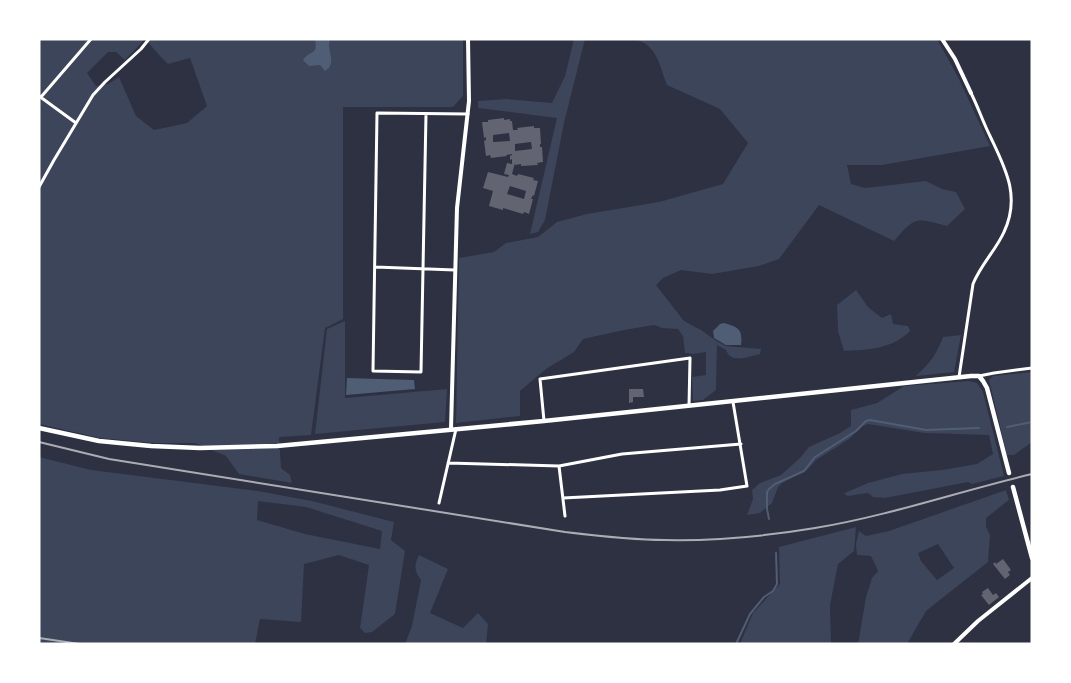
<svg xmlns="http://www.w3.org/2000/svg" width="1071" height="683" font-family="'Varela Round',sans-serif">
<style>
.green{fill:#3c4559;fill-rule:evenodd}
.water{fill:#4f5d75}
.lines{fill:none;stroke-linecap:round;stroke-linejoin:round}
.stream{stroke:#4f5d75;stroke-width:2}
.building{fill:#626471;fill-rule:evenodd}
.minor{stroke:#fff;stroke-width:3}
.tertiary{stroke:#fff;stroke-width:4}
.secondary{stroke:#fff;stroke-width:4.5}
.rail{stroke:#abadb3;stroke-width:2}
</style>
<rect width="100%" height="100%" fill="#2d3142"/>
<path class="green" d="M39 39H145L125 60 116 52H108L87 73 96 86 108 84 119 77 136 116 154 130 187 123 207 106 190 58 168 64 160 56 145 39H463V96L453 107H343V319L325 328 311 435 279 437 281 468 290 475 292 483 239 474 226 456 195 443H154L100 438 39 424Z
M574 39H585L564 123 545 220 538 232 530 234 557 118 478 108V101L506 99 552 103 565 76Z
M633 39H937L958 77 990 146 882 165H847L851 184 865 188 926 181 942 189 956 192 965 209 947 226C915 218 916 216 894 241L819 205 779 259 759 266 712 274 681 270 663 278 656 285 684 321 701 330 718 342 726 346 761 349 760 354C748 357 731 364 726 350L717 345 716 390 703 400 693 401 692 377 706 375V352L693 354 685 353 683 336 678 329 662 328 654 325 624 330 583 339 574 352 546 369 520 391V416L456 423 459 258 494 252 506 243 538 237 557 222 587 214 659 202 723 184 748 143 720 109 667 85C659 64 657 44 633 39Z
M856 290 868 307 882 318 891 314 893 324 908 326 910 331C892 349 868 350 844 351L838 331 837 305Z
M345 321V398L447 389 445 422 315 434 327 329Z
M961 335 954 372 916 376C930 363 936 355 943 337Z
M1032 372V442L1014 455H1007L989 380 993 376Z
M969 381 977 383 983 392 1004 476 972 484 968 482 885 498 873 497 868 493 848 496 844 494 847 492 868 483 902 474 942 470 977 464 993 454 989 435 924 433 868 424 863 426 849 439 816 460 807 470 782 483 778 487 772 503 760 513 747 515 753 499 752 490 760 483 781 475 800 458 809 447 840 433 851 426V410L877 403 904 386Z
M39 457 91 470 258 491 312 501 394 522 391 540 405 551 395 614 372 632 365 633 360 628 369 565 339 555 304 564 301 622 260 619 255 644H39ZM258 501 306 507 382 531 380 549 305 534 257 520Z
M1006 490 1009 500 986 518V527L990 535 988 562 926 611 907 644H858L866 597 872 578 878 571 871 556 857 555 856 544 859 531 866 536 889 531ZM938 544 954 568 937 580 921 561 918 553Z
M856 527 854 551 838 564 830 605 831 644H740L753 613 780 584 779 547Z
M419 555 448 569 430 613 463 628 478 613 488 624 486 644H405L412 626 421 580C414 571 414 565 419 555Z"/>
<path class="water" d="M315 39H330C326 52 338 63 325 71L320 65 309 66 303 60C311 49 318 56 315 39Z
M724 323C738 327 743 329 741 345H726L714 338 713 331 720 324Z
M347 378 414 380 415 389 346 395Z"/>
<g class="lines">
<path class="stream" d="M1007 427 1032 422
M769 519 767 509V492L769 489 775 484 804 471 815 457 856 431 866 421 870 420 926 430 979 428
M736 644 750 614 764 597 773 591 777 584 776 553"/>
</g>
<path class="building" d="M504 118V120L510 119V121H512L513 130H518L517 128 534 126V128H540L541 144H540V147H542L543 162 537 163 538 165 521 166V164L515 165V163L512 174 517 176 518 174 534 178 533 180 538 181 534 196 533 195 531 199H533L529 214 524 212 523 214 503 208V210L489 206 493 191 483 188 488 172 508 177 509 175 504 174 507 163 512 164V159L510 160V156L512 155V154L506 155 507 156 491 158 490 155 486 156 484 141 486 140V137L484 138 482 122H488V120ZM509 133 510 141 493 142V135ZM531 142 532 149 515 151V144ZM510 186 526 191 524 199 507 194Z
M629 389H643L644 397H633V402L629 403Z
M1003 559 1011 570 1008 572 1010 575 1005 579 993 564 995 562 996 564Z
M988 588 993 595 996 593 999 597 989 605 981 595 983 594 982 592Z"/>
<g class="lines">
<path class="minor" d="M39 96 76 123
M41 97 91 39
M426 114 421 372 373 371 377 113 468 114
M39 187 54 160 93 95 105 82 141 49 149 39
M375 267 455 270
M979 376 994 373 1032 368
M959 377 973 284C981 264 996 250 1004 232 1021 196 1005 168 990 136 983 122 978 107 971 93
M544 421 540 379 690 358 689 406
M448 463 559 466 622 454 741 444
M559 466 565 516
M563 498 720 490 747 486 733 402
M439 503 456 429"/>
<path class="tertiary" d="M942 39 955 59 971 93
M451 429 457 208 469 101 468 39
M954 644 978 621 1032 578"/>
<path class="secondary" d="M39 428 99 441 151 446 200 448 277 446 544 421 971 376H979L983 381 987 388 1009 473
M1013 487 1032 558"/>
<path class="rail" d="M39 442 109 459 565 532C598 536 632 540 665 540 714 541 767 536 815 528 888 516 960 491 1032 474
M39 638 80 644"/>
</g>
<rect width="1071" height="683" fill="none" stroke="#ffffff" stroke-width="81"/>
</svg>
